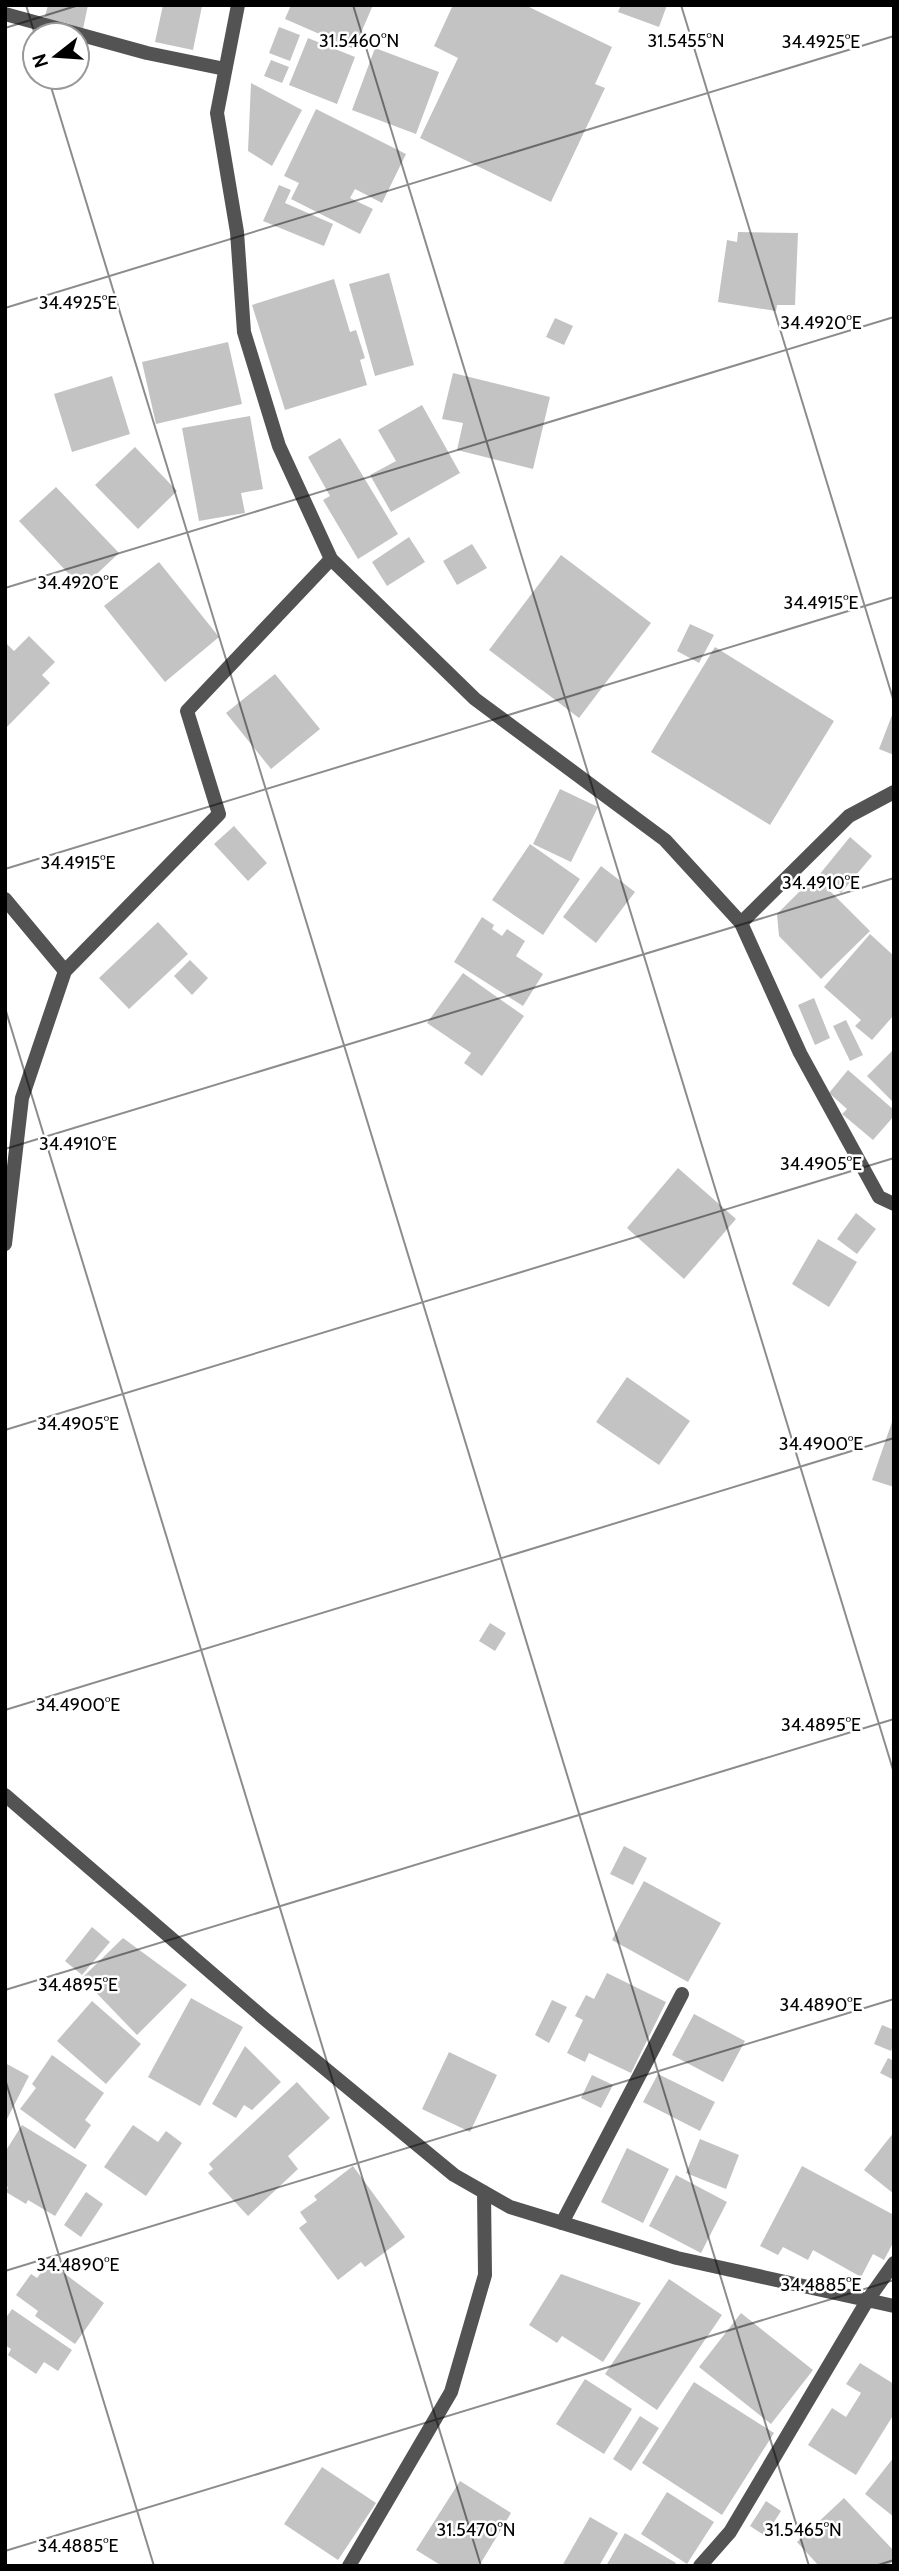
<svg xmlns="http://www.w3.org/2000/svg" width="899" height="2571" font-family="Cabin,sans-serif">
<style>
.building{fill:#c3c3c3}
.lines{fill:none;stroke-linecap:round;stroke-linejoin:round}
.lane{stroke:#535353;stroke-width:14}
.street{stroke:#535353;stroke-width:14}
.ticks{fill:none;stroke:#000;stroke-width:2;stroke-opacity:0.45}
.ticks-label{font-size:18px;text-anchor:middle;fill:#000;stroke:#fff;stroke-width:5;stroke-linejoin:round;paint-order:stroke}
</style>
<rect width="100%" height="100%" fill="#fff"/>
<path class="building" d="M48 5H88L83 29 44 20Z
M163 5 202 6 193 50 155 42Z
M291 5H373L354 49 285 19Z
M453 5H525L612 47 595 84 605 88 551 202 420 138 458 58 434 46Z
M621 5H667L659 27 618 12Z
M279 27 300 35 290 61 269 53Z
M308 38 355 57 337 104 289 85Z
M375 48 439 72 416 134 352 110Z
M271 60 289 67 282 83 264 76Z
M251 83 302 110 272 166 248 151Z
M316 109 406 154 382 203 355 189 350 198 373 209 360 234 291 199 299 183 284 176Z
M279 185 291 190 285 203 333 224 324 246 263 221Z
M738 232 798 233 795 305H777L776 311 718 302 727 240 737 242Z
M389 273 414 365 375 376 349 284Z
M334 279 350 332 356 330 365 358 360 360 367 385 285 410 252 305Z
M555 318 573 326 564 345 546 337Z
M228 342 242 404 156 424 142 362Z
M453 373 550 397 533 469 457 450 463 423 442 419Z
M112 376 130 434 72 452 54 394Z
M422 405 460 473 391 512 370 475 396 461 378 430Z
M250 416 263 489 241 493 245 513 199 521 182 428Z
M340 438 398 534 358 559 323 500 330 496 308 457Z
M135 447 177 491 138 529 95 485Z
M56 487 119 553 82 588 19 521Z
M409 537 425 562 387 586 372 562Z
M472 544 487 568 457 585 443 561Z
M561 555 651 623 579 718 489 650Z
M159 562 219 637 165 682 104 606Z
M690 624 714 635 699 663 677 651Z
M29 636 55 662 42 675 50 683 5 729V642L14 651Z
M715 647 834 721 770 825 651 752Z
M275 674 320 729 271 769 226 713Z
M894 710V755L879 749Z
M560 789 598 807 571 862 533 844Z
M234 826 267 863 248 881 214 844Z
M850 837 872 856 841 893 819 875Z
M530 844 580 879 543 935 492 900Z
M601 866 635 892 596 943 563 917Z
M815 876 870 931 821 979 779 936 777 914Z
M482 917 494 925 492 929 502 936 507 929 525 941 516 956 543 974 523 1006 454 962Z
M158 922 188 954 129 1009 99 978Z
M870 934 894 956V994L892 997 894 999V1015L872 1040 855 1026 861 1020 824 987Z
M190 960 208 978 192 995 174 976Z
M463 973 524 1016 482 1076 464 1063 471 1053 427 1023Z
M814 998 830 1038 815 1045 798 1005Z
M846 1020 863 1055 850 1061 833 1026Z
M894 1049V1103L867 1076Z
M848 1070 894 1110V1116L873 1140 842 1114 847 1109 829 1093Z
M678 1168 736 1219 684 1279 627 1228Z
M856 1213 876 1229 857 1254 837 1239Z
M818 1239 857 1262 829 1307 792 1284Z
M627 1377 690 1421 659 1465 596 1422Z
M894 1416V1487L872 1480Z
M490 1623 506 1633 495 1651 479 1641Z
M624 1846 647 1858 633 1885 610 1874Z
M644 1881 721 1923 688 1982 612 1940Z
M92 1927 110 1942 82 1975 65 1961Z
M123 1938 187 1985 137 2035 82 1978Z
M607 1973 666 2002 631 2073 589 2053 585 2062 567 2053 583 2020 575 2016 586 1995 594 1999Z
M191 1998 243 2027 200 2106 148 2077Z
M552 2000 567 2007 549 2043 535 2035Z
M92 2001 141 2044 106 2084 57 2041Z
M694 2014 745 2041 723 2082 672 2055Z
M882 2025 894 2030V2044L891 2051 874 2044Z
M245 2046 281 2082 252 2110 244 2105 236 2118 212 2104Z
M449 2052 497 2075 470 2132 422 2109Z
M52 2055 104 2093 85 2120 91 2125 75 2149 20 2109 36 2088 32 2084Z
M888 2058 894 2061V2080L880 2073Z
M5 2063 29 2076 5 2123Z
M658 2074 715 2102 700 2131 643 2102Z
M592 2075 613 2085 601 2108 581 2098Z
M297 2082 330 2118 288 2156 298 2169 248 2216 208 2173 213 2169 209 2164Z
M22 2125 87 2165 55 2216 28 2200 26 2204 6 2192 8 2187 5 2186V2152Z
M133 2125 158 2142 166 2131 182 2143 146 2196 104 2167Z
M894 2132V2194L864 2170Z
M700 2139 739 2155 726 2189 686 2173Z
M627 2148 669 2169 643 2223 601 2202Z
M353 2166 405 2237 365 2267 361 2262 338 2280 299 2228 307 2222 300 2212 317 2200 314 2196Z
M802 2166 894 2215V2241L884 2260 873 2254 861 2277 813 2250 808 2260 783 2247 778 2255 760 2246Z
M676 2175 727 2202 701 2253 649 2226Z
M86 2192 103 2204 81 2237 64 2225Z
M49 2262 104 2303 75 2344 35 2316 38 2311 16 2295 31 2274 37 2278Z
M561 2274 641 2303 603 2362 562 2336 557 2343 529 2325Z
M669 2279 722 2315 657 2410 605 2374Z
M12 2309 72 2350 58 2371 44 2362 36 2374 8 2355 11 2349 5 2345V2319Z
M741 2313 813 2370 771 2424 699 2367Z
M860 2363 894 2384V2414L856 2475 808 2445 832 2408 846 2417 861 2393 846 2384Z
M585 2379 632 2409 604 2454 556 2424Z
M694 2382 774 2433 722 2515 642 2463Z
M640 2416 659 2428 631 2471 613 2459Z
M894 2457V2517L865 2494Z
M322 2467 376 2503 338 2560 284 2524Z
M460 2481 511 2513 479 2566H442L416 2550Z
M667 2492 714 2522 687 2564 641 2534Z
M844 2498 894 2551V2560L888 2566H819L797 2542Z
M766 2501 781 2511 765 2536 750 2526Z
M590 2517 618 2533 599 2566H562Z
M625 2533 676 2563 674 2566H606Z"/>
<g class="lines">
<path class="lane" d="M5 899 65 971
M5 1244 22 1098 65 971 219 814 187 711 331 559
M562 2223 682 1994"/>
<path class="street" d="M238 5 217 113 237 232 244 332 279 446 331 559 475 699 665 840 741 923 800 1053 879 1197 894 1204
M5 14 147 53 225 69
M741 923 849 816 894 792
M5 1795 266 2020 454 2175 510 2207 677 2258 894 2306
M349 2566 451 2392 485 2275 484 2192
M700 2566 730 2532 867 2301 894 2263"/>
</g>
<path class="ticks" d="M26 5 35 35M353 5 894 1773M681 5 894 702M5 28 79 5M48 77 809 2566M5 308 894 36M5 588 894 317M5 869 894 597M5 1008 481 2566M5 1149 894 878M5 1430 894 1158M5 1710 894 1438M5 1990 894 1719M5 2079 154 2566M5 2271 894 1999M5 2551 894 2280M875 2566 894 2560"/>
<g class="ticks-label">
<text x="359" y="47">31.5460°N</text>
<text x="686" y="47">31.5455°N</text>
<text x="821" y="48">34.4925°E</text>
<text x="78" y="309">34.4925°E</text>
<text x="821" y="329">34.4920°E</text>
<text x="78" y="589">34.4920°E</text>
<text x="821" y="609">34.4915°E</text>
<text x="78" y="869">34.4915°E</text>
<text x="821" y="889">34.4910°E</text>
<text x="78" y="1150">34.4910°E</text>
<text x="821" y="1170">34.4905°E</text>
<text x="78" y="1430">34.4905°E</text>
<text x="821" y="1450">34.4900°E</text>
<text x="78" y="1711">34.4900°E</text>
<text x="821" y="1731">34.4895°E</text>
<text x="78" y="1991">34.4895°E</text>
<text x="821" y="2011">34.4890°E</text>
<text x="78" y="2271">34.4890°E</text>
<text x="821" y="2291">34.4885°E</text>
<text x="476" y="2536">31.5470°N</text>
<text x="803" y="2536">31.5465°N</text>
<text x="78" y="2552">34.4885°E</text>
</g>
<rect width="899" height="2571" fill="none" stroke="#000000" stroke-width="14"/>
<g transform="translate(56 56) rotate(253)"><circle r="33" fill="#ffffff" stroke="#999999" stroke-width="2"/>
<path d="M0-5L12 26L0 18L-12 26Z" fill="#000000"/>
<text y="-10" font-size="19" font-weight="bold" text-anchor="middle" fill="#000000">N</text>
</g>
</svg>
